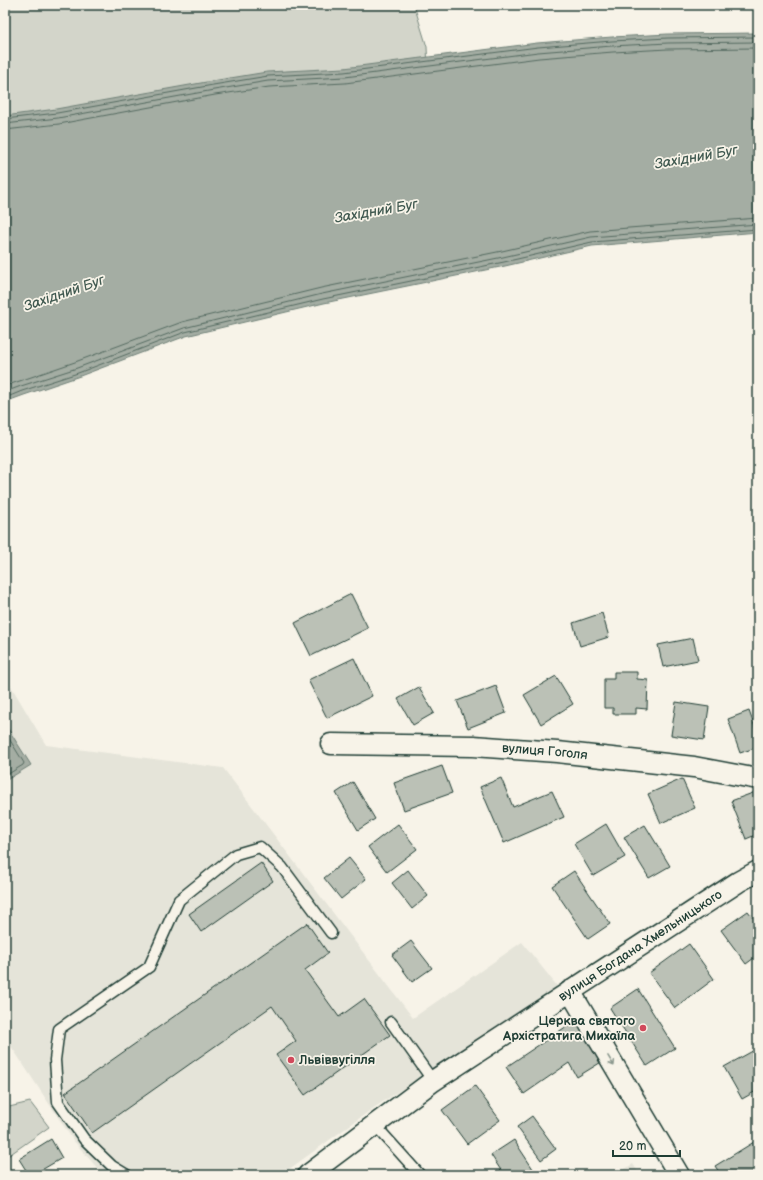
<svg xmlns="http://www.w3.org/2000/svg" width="763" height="1180" font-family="'Balsamiq Sans',sans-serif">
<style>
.built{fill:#e5e4d9}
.green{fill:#d3d5ca;stroke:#79897f}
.water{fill:#a4ada3;stroke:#6f8077}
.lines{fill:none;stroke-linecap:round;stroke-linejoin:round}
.shore{stroke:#546a60;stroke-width:1}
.building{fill:#bbc1b6;stroke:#1f3d34}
.lane-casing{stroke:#1f3d34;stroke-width:13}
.street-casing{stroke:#1f3d34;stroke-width:23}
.lane{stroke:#f7f3e8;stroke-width:10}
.street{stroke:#f7f3e8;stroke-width:20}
.oneway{stroke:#8b988e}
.poi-dot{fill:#d1495b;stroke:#f7f3e8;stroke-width:1.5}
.labels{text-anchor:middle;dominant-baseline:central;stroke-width:3.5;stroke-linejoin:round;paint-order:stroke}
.street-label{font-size:13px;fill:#1f3d34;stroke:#f7f3e8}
.poi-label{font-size:13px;font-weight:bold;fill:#1f3d34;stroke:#f7f3e8;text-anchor:end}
.water-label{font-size:14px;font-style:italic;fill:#405950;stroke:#f7f3e8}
</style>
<rect width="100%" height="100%" fill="#f7f3e8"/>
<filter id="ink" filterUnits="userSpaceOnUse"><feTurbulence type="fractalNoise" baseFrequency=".025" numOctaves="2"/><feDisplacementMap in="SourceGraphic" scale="8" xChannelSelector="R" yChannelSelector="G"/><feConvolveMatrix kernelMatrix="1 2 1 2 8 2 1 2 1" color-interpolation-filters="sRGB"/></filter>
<g filter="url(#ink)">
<path class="built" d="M5 676 46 745 223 768 413 1018 522 942 557 986 375 1107 281 1175H110L99 1170 73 1140 15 1052 5 1038Z
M633 1164 640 1175H615Z"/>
<path class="green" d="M5 5H414L427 47 428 70 5 132Z
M30 1102 49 1127 5 1158V1108Z"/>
<path class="water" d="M758 33V232L592 246 505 266 324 303 186 336 80 376 24 395 5 402V116L56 109 212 81 267 72 344 68 537 43 612 37 668 34Z
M5 724 31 765 5 781Z"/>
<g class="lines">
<path class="shore" d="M5 119 57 113 213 85 268 76 344 72 538 47 612 41 668 38 758 37
M5 124 58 118 214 90 268 81 345 77 538 52 612 46 668 43 758 42
M5 130 59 124 215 95 269 87 345 83 539 58 613 52 668 49 758 48
M5 386 75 362 182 322 321 288 502 251 590 231 758 218
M5 392 21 386 77 368 184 328 322 294 503 257 591 237 758 224
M5 398 22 391 78 373 185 332 323 299 504 262 592 242 758 229
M5 732 24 763 23 765 5 776"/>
</g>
<path class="building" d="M351 594 368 628 311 656 295 623Z
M602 613 609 637 580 646 573 623Z
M693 638 698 660 663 667 658 645Z
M354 658 372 696 327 718 308 680Z
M614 672H637V679L648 680 647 709 636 708V714H613V708H604V679H614Z
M556 676 573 704 541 724 524 695Z
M496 686 506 713 468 728 457 701Z
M419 687 434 713 413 725 398 699Z
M676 702 709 707 704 740 671 735Z
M749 711 758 736V747L740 753 728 719Z
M442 766 452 793 404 810 394 783Z
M501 778 513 807 552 791 564 817 504 843 480 787Z
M682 779 695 808 661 823 648 794Z
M353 782 375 819 358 830 336 793Z
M758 791V834L746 839 731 801Z
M398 824 417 849 387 872 368 847Z
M606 824 625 857 593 876 574 844Z
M645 825 670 866 649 878 624 837Z
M349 858 366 879 341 899 324 878Z
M261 863 273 881 201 932 189 914Z
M408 870 428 896 412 909 392 883Z
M574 871 610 924 588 939 552 886Z
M748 911 758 924V955L746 964 721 930Z
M307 923 328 953 305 970 339 1017 364 999 390 1035 305 1095 276 1055 296 1041 272 1006 92 1133 65 1093Z
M411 941 432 968 412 982 392 955Z
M689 944 714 979 675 1008 649 973Z
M638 989 675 1048 647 1066 610 1008Z
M576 1020 603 1061 577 1077 569 1063 524 1094 506 1067Z
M758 1048V1090L742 1099 724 1067Z
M475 1086 500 1120 467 1144 442 1110Z
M532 1116 556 1149 541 1160 517 1127Z
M51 1139 62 1158 33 1175H29L19 1159Z
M514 1140 537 1175H504L491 1155Z
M754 1142 758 1150V1173L755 1175H721L715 1166Z
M356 1171 359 1175H350Z"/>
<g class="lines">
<g class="lane-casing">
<path id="lane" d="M391 1022 433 1081
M375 1125 420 1175
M127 1175 112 1166 84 1139 58 1102 55 1060 59 1029 149 967 179 900 236 854 260 847 282 867 331 933"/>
</g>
<g class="street-casing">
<g id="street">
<path id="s1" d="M331 744 473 746 557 752 694 767 758 779"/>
<path d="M570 991 679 1175"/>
<path id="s2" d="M308 1175 433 1081 738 882 758 871"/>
</g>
</g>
<use href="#lane" class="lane"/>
<use href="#street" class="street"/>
</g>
<defs><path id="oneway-shaft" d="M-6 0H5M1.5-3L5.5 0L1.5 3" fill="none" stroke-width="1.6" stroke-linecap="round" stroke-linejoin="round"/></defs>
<use class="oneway" href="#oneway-shaft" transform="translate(611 1061) rotate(59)"/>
</g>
<g class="poi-dot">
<circle cx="643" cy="1028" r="4"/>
<circle cx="291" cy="1060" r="4"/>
</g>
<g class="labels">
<g class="street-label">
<text stroke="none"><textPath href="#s1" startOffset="214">вулиця Гоголя</textPath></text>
<text stroke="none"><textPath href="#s2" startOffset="404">вулиця Богдана Хмельницького</textPath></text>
</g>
<g class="poi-label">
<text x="635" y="1021">Церква святого<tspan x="635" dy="15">Архістратига Михаїла</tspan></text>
<text x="299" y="1060" text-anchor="start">Львіввугілля</text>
</g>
<g class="water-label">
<text transform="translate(696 157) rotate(-10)">Західний Буг</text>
<text transform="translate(376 211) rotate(-10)">Західний Буг</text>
<text transform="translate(64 293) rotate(-19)">Західний Буг</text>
</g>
</g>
<rect width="763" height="1180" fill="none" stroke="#f7f3e8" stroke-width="20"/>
<rect x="10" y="10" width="743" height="1160" fill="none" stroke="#1f3d34" stroke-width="1.5" filter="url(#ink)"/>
<path d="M613 1150v6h67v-6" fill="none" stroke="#1f3d34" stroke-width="2"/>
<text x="619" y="1150" font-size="12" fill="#1f3d34" stroke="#f7f3e8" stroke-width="3" paint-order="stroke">20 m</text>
</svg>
